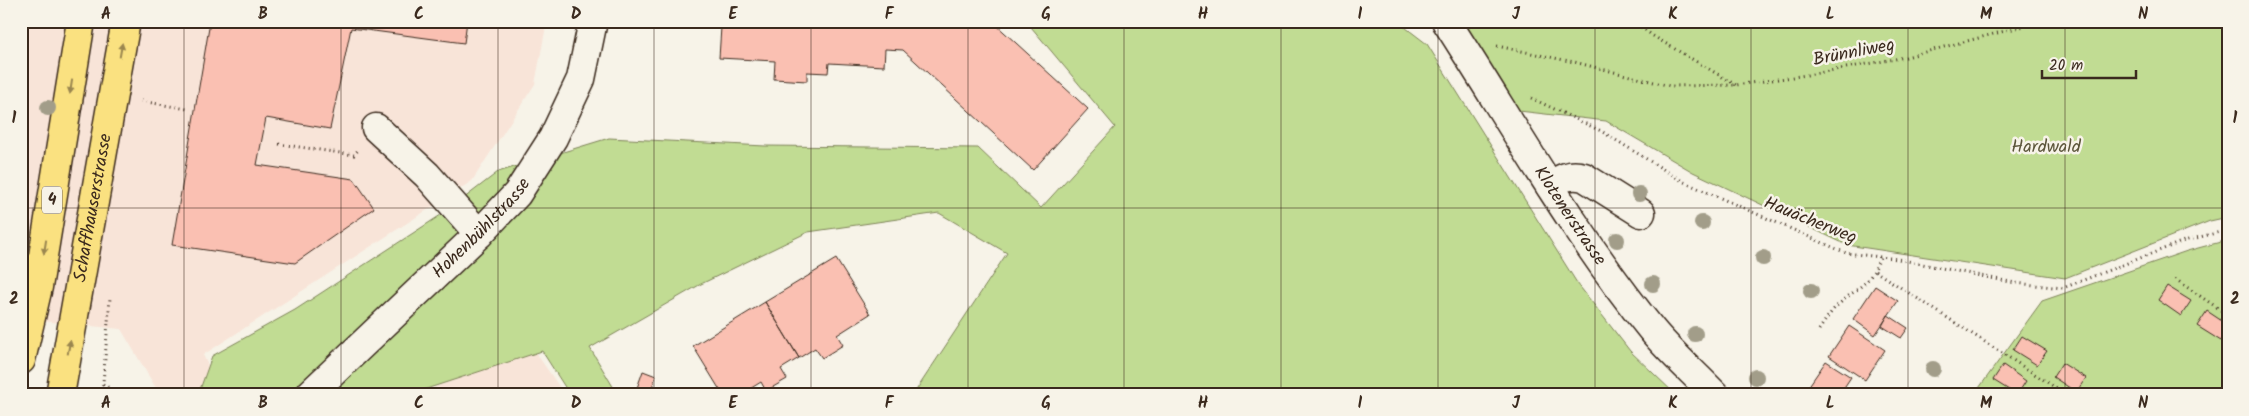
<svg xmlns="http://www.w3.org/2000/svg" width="2249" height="416" font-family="Kalam,sans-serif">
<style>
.built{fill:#f8e4d8}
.green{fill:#c1dc93;stroke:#7e8358}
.building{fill:#fac0b2;stroke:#3b2a1e}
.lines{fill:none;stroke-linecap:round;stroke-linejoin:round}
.minor-casing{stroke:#3b2a1e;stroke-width:31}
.major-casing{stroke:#3b2a1e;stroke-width:31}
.path{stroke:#3b2a1e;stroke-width:3;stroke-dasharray:1 4;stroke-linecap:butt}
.minor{stroke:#f7f3e8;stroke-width:28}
.major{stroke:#fae180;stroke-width:28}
.tree{fill:#a29d89}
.oneway{fill:#9a864f}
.grid{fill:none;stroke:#3b2a1e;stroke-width:1;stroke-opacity:0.55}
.labels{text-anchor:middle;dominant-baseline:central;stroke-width:5;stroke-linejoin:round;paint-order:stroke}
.shield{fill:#f7f3e8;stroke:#73665b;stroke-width:1}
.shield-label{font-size:16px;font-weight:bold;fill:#3b2a1e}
.street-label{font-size:18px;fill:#3b2a1e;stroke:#f7f3e8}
.park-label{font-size:18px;fill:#5c563b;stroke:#f7f3e8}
.neatline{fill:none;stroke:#3b2a1e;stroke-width:2}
.grid-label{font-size:16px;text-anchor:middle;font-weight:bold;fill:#3b2a1e}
</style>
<rect width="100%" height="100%" fill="#f7f3e8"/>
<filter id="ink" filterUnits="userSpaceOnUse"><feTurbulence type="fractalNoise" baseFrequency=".02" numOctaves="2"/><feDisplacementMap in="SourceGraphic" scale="10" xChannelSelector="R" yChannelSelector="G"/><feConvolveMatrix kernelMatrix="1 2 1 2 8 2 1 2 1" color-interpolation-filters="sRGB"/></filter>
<g filter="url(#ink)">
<path class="built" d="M21 21H547L535 84 472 181 203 355 222 395H160L121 329 21 319Z
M534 350 565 395H414Z"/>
<path class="green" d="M1026 21H1397L1427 44 1577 283 1630 351 1676 395H913L1007 253 939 213 808 232 701 284 590 348 618 395H570L542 351 420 391 414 395H198L212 356 295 310 450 209 498 172 609 138 765 146 978 148 1041 208 1115 127Z
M1461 21H2228V217L2210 221 2065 278 1847 245 1693 172 1606 121 1519 111Z
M2228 240V395H1974L2042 301 2187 251Z"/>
<path class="building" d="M232 21H467L464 43 351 28 330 129 266 118 257 165 354 179 374 208 295 263 172 245 210 22 231 25Z
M713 21H992L1088 109 1033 170 903 50 885 49 884 66 829 63 828 73 807 72V81L774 79 775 61 719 58 721 27H713Z
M836 259 870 314 837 335 843 345 822 358 815 348 799 358 765 302Z
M1875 286 1898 301 1875 335 1853 319Z
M2167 286 2191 301 2181 316 2158 300Z
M765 302 799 358 781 369 787 379 766 391 761 382 740 395H723L693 346Z
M2207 311 2228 325V331L2221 341 2197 326Z
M1888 315 1908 328 1901 338 1882 326Z
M1849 326 1885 350 1865 380 1829 356Z
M2022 336 2047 351 2037 365 2013 350Z
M1826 361 1851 377 1839 395H1814L1806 390Z
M2062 363 2086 378 2076 392 2053 377Z
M2003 365 2026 381 2017 395 1993 380Z
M643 371 656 376 650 393 637 388Z"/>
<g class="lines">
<g class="minor-casing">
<g id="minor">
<path id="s1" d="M1446 21C1513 125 1574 234 1652 330 1671 353 1694 373 1715 395"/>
<path d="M376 128 427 175 479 234"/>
<path d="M1550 186C1561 178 1570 173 1584 177L1641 213"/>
<path id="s2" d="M309 395 479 234 517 194 553 138 581 79 593 21"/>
</g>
</g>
<g class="major-casing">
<g id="major">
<path d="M21 360 38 287 81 21"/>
<path id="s3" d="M60 395 126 21"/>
</g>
</g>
<path class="path" d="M1410 21 1417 27
M1633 21 1653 36 1736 85
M1497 46 1574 62 1670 86 1736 85 1807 75 1906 57 2024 26 2032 21
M1531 98 1601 131 1684 182 1846 253 1898 259 2015 283 2063 288 2184 241 2228 230
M141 101 187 109
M21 140 29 146
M279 144 354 155 358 150
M1875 271 2067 395
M2175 279 2228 315
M1819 330C1825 321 1831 311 1839 304 1859 286 1870 285 1880 257
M103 384 120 395
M102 395 110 298"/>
<use href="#minor" class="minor"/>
<use href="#major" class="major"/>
</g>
<g class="tree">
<circle cx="48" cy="108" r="8"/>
<circle cx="1639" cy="194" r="8"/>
<circle cx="1702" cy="223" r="8"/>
<circle cx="1617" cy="240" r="8"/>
<circle cx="1763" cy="258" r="8"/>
<circle cx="1653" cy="284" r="8"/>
<circle cx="1811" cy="291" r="8"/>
<circle cx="1695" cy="334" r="8"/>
<circle cx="1933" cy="369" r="8"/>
<circle cx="1756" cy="377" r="8"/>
</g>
<defs><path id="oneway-solid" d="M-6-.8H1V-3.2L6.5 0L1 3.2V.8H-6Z" transform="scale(1.25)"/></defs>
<g class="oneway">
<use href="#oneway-solid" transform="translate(121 50) rotate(-80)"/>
<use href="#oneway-solid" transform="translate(71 87) rotate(99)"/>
<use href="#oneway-solid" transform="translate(45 247) rotate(99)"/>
<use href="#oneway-solid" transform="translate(69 347) rotate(-80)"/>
</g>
</g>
<path class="grid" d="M184 21V395M341 21V395M498 21V395M654 21V395M811 21V395M968 21V395M1124 21V395M1281 21V395M1438 21V395M1595 21V395M1751 21V395M1908 21V395M2065 21V395M21 208H2228"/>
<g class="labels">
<rect class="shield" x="42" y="186.5" width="20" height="27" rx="4"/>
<g class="shield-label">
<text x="52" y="200">4</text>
</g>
<g class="street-label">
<text transform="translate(1854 53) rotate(-11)">Brünnliweg</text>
<text stroke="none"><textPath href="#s3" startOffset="190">Schaffhauserstrasse</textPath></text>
<text stroke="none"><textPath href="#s1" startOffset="231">Klotenerstrasse</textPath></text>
<text transform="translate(1810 221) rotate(22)">Hauächerweg</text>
<text stroke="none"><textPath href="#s2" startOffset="240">Hohenbühlstrasse</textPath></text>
</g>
<g class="park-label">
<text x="2046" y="147">Hardwald</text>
</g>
</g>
<rect width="2249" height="416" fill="none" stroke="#f7f3e8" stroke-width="55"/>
<path d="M2042 70v8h94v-8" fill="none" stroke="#3b2a1e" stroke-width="2.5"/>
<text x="2049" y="70" font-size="15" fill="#3b2a1e" stroke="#f7f3e8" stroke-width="4" paint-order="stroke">20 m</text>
<rect x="28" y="28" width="2194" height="360" class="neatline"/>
<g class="grid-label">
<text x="106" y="19">A</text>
<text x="263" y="19">B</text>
<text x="419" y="19">C</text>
<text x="576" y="19">D</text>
<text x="733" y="19">E</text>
<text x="889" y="19">F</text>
<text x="1046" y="19">G</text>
<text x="1203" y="19">H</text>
<text x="1360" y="19">I</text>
<text x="1516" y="19">J</text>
<text x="1673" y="19">K</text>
<text x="1830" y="19">L</text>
<text x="1986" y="19">M</text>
<text x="2143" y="19">N</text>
<text x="14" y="123">1</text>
<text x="2235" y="123">1</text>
<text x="14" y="304">2</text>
<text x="2235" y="304">2</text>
<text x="106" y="408">A</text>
<text x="263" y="408">B</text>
<text x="419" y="408">C</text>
<text x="576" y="408">D</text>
<text x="733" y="408">E</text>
<text x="889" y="408">F</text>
<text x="1046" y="408">G</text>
<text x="1203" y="408">H</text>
<text x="1360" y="408">I</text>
<text x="1516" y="408">J</text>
<text x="1673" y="408">K</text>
<text x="1830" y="408">L</text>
<text x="1986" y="408">M</text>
<text x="2143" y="408">N</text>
</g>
</svg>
